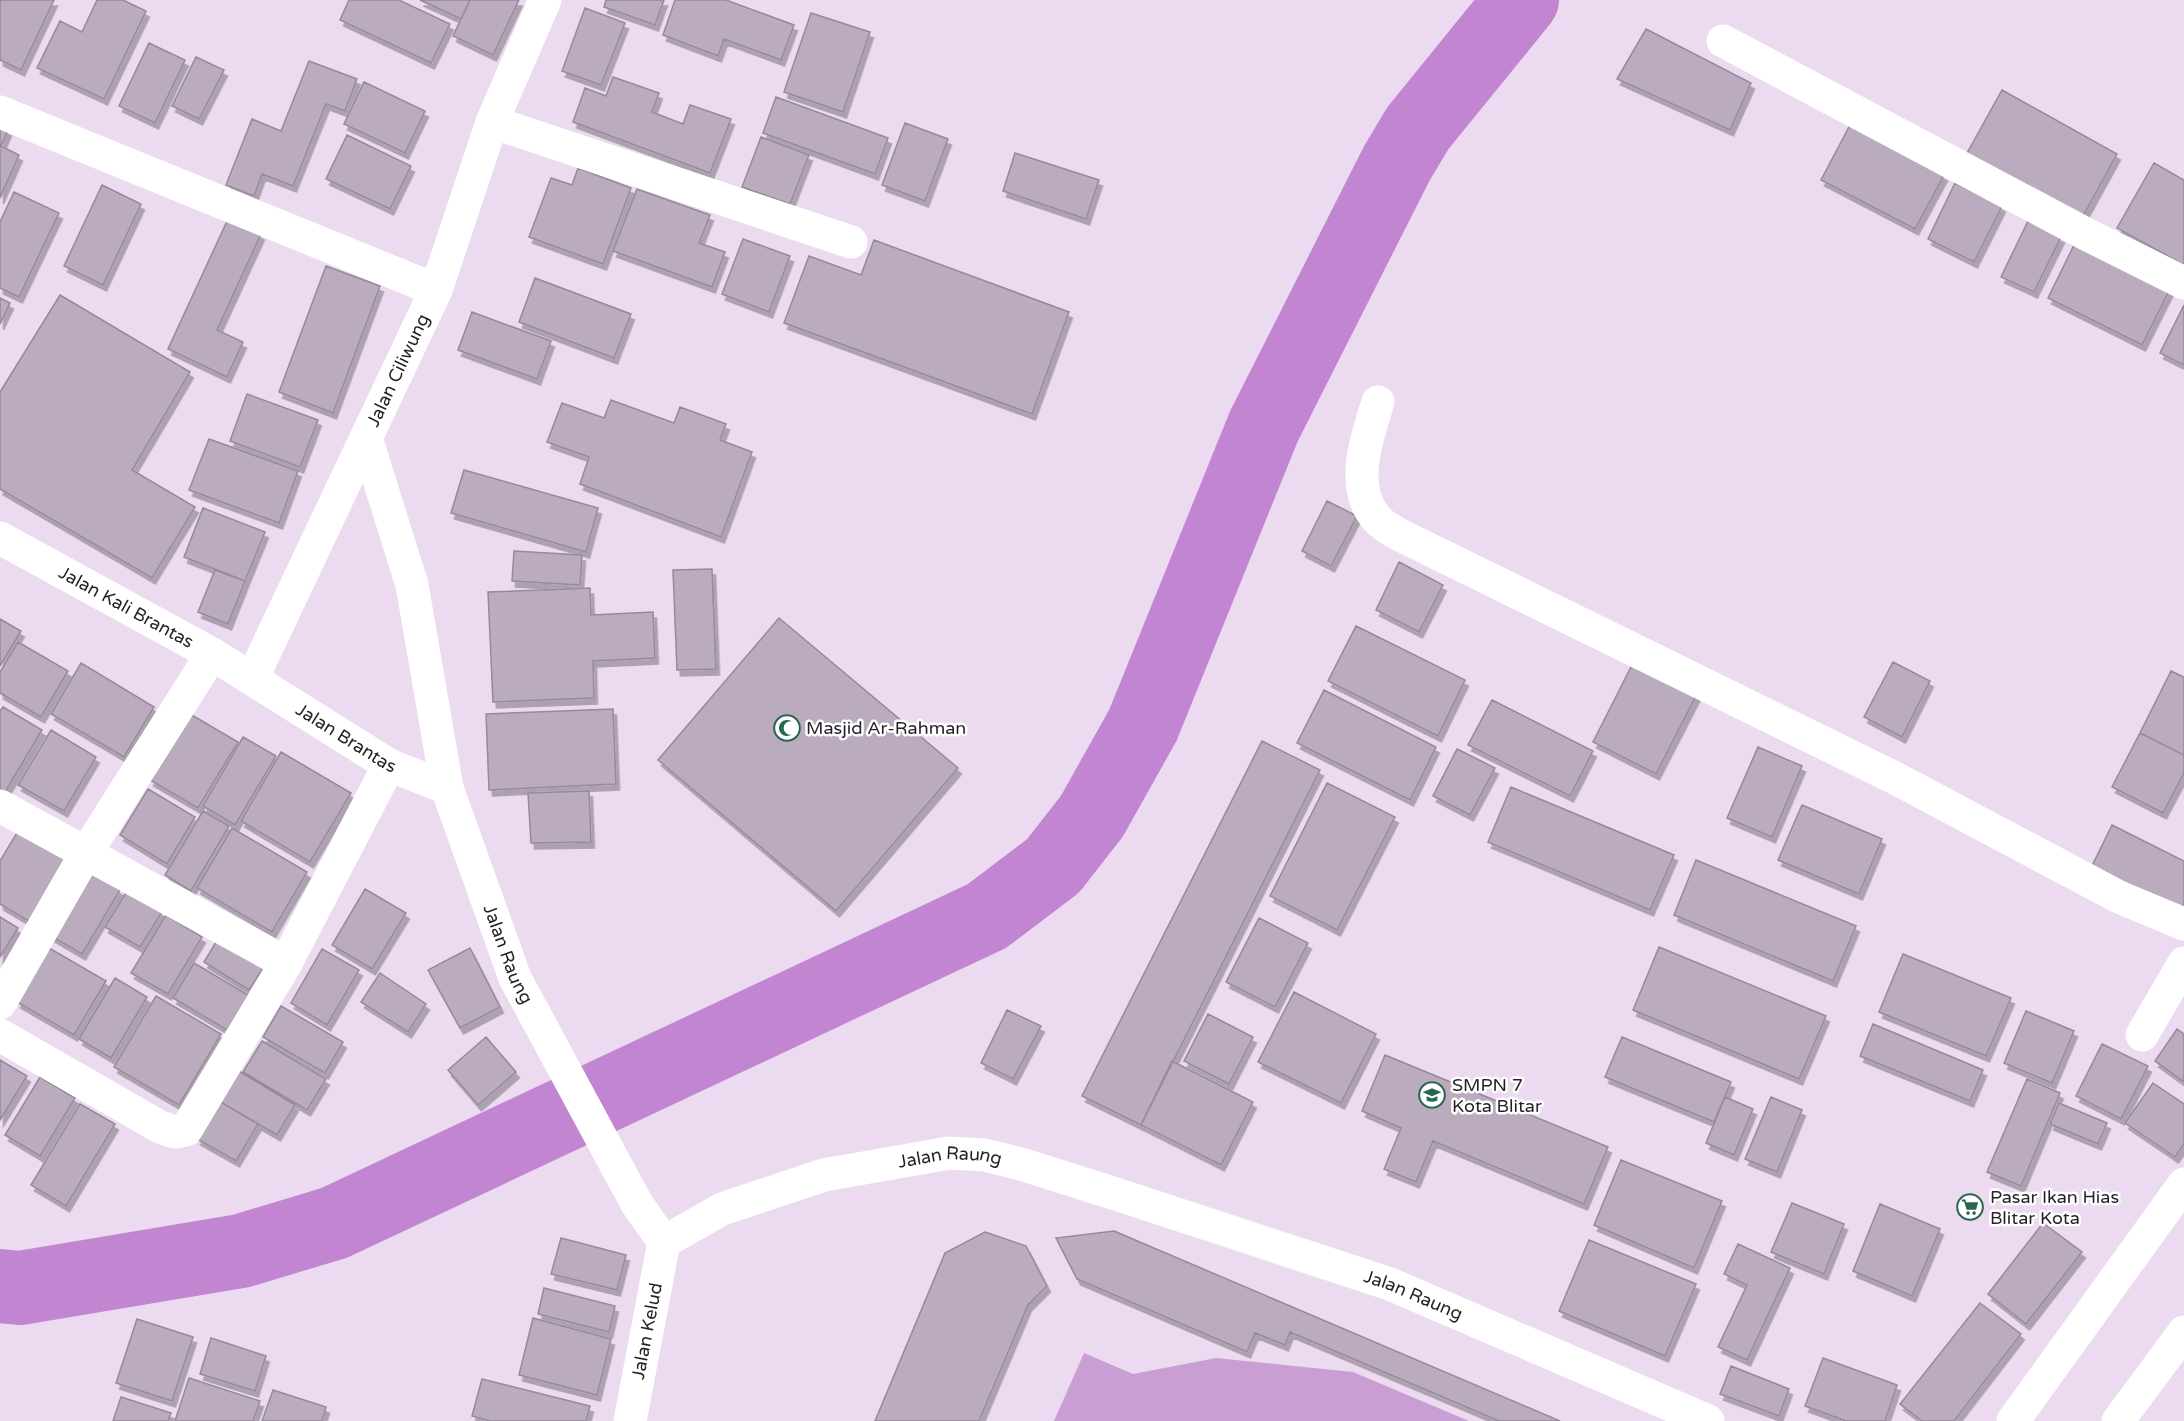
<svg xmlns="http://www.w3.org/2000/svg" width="2184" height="1421" font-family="'Varela Round',sans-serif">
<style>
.green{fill:#c99fd3}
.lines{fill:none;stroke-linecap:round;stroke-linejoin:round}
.river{stroke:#c285d2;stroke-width:74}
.building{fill:#bbabbf;stroke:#97889a;stroke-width:1.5;filter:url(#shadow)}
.minor{stroke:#fff;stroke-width:33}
.secondary{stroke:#fff;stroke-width:33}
.primary{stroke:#fff;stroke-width:33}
.labels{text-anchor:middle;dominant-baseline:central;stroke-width:5;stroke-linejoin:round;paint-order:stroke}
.street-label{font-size:18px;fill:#251f26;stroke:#fff}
.poi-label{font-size:18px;fill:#251f26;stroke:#fff;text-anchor:start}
</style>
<defs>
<filter id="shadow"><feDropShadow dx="3.5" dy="6" stdDeviation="0" flood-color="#0004"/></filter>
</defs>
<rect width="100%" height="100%" fill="#ecdbf0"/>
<path class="green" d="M1084 1353 1133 1374 1216 1358 1353 1372 1469 1421H1054Z"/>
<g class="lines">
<path class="river" d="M0 1286 20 1288 241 1251 334 1223 987 916 1053 866 1092 816 1143 725 1264 426 1397 163 1418 128 1522 0"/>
</g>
<path class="building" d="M0 0H54L21 70 0 60Z
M97 0H123L146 11 104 99 37 68 60 21 82 32Z
M349 0H399L450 24 431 63 340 20Z
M420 0H470L461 19Z
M470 0H519L493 55 453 36Z
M606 0H664L655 25 604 7Z
M675 0H726L794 25 781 60 724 39 718 56 663 35Z
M585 8 625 23 601 85 562 71Z
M811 13 870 32 843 112 784 92Z
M1646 29 1751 83 1730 130 1617 79Z
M149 43 185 60 155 123 119 106Z
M196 57 224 70 199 119 172 106Z
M309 61 357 79 345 111 326 104 293 186 262 174 254 196 226 185 252 119 281 131Z
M613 77 659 93 652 112 683 124 690 105 731 119 710 173 573 122 585 88 606 96Z
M364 82 425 111 405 153 344 124Z
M2002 90 2117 154 2082 218 1966 155Z
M776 97 888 138 875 174 763 133Z
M905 123 948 139 925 201 882 185Z
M1850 125 1944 175 1915 229 1821 180Z
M0 126 8 130 1 146 19 155 0 198Z
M347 135 411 166 390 209 326 179Z
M761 137 809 155 790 204 742 187Z
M1015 153 1099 180 1086 219 1003 191Z
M2154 163 2184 180V265L2117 228Z
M578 168 631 188 603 264 529 237 551 178 572 185Z
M1955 183 2002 206 1974 262 1928 239Z
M102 185 141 204 103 285 64 266Z
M637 189 710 215 699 243 725 252 712 287 613 251Z
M14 192 59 213 19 297 0 288V222Z
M228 219 261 234 217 330 243 342 227 377 168 349Z
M2028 221 2061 237 2034 292 2001 277Z
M743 239 790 256 769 312 722 294Z
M874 240 1069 312 1032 414 784 323 809 256 861 275Z
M2075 243 2170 289 2142 345 2048 298Z
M326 266 380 286 333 413 279 392Z
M535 278 631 314 614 358 519 322Z
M60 295 190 372 132 470 195 507 152 578 0 489V392Z
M0 298 10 303 0 324Z
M2184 305V365L2160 353Z
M472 312 551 341 537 379 458 350Z
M247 394 318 420 300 467 230 441Z
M611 400 674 423 680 407 726 424 720 440 752 452 721 537 580 484 589 457 547 442 562 403 604 418Z
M209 439 298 471 279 523 189 490Z
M464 470 598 508 586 552 451 513Z
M1327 501 1357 516 1331 566 1302 551Z
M203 508 265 532 245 581 184 557Z
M514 551 582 555 580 585 512 581Z
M1399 562 1443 585 1419 632 1376 610Z
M712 569 716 669 677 670 673 570Z
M215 570 245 581 228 624 198 612Z
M590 588 591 615 653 612 655 658 593 661 594 698 493 702 488 592Z
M779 618 958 768 836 911 658 760Z
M0 619 21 631 0 666Z
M1356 626 1465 680 1438 736 1328 681Z
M18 642 68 671 41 717 0 693V672Z
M1893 662 1930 681 1902 737 1864 717Z
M81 663 154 707 124 757 51 714Z
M1633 663 1697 694 1656 774 1593 742Z
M2171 671 2184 677V755L2140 733Z
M1324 690 1436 747 1410 800 1297 743Z
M1492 700 1593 751 1570 796 1468 745Z
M3 707 42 730 5 792 0 789V711Z
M613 709 616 784 489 790 486 714Z
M190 714 238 742 198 808 150 780Z
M51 730 96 757 64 811 18 785Z
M2140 733 2184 755V773L2163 813 2112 787Z
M243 737 276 756 235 825 203 806Z
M1262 741 1320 770 1141 1125 1082 1096Z
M1758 747 1802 766 1772 837 1727 818Z
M1457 749 1495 768 1470 815 1433 796Z
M281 752 351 793 310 862 241 821Z
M1327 783 1395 817 1337 930 1270 896Z
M1511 787 1674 855 1650 910 1488 842Z
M148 789 195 817 167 864 120 835Z
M589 791 591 842 531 843 528 793Z
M1802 805 1882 839 1859 894 1778 860Z
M203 811 229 826 191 891 165 875Z
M2112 825 2184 861V918L2090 870Z
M232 828 307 872 272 932 197 888Z
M18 831 69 862 32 923 0 904V861Z
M1696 860 1856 926 1833 981 1674 915Z
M84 869 120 890 82 954 46 933Z
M365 889 406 913 372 969 332 945Z
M127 891 162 912 140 947 105 927Z
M166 915 202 937 168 994 131 973Z
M0 917 18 928 0 957Z
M1259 918 1308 943 1275 1007 1226 982Z
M219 937 265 965 249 990 204 962Z
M1659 947 1826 1016 1799 1079 1633 1010Z
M49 948 106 981 74 1035 17 1002Z
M470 948 500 1007 460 1028 428 970Z
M322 949 359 970 327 1025 291 1003Z
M1903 954 2011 998 1986 1056 1879 1012Z
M194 963 248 995 227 1030 173 998Z
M380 973 426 1004 408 1032 361 1002Z
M115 978 147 997 111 1058 79 1039Z
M1294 992 1376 1034 1341 1103 1258 1062Z
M156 996 221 1034 179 1105 114 1067Z
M281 1006 343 1042 325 1073 263 1037Z
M1007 1010 1041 1026 1013 1079 981 1063Z
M2026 1011 2074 1031 2052 1083 2004 1063Z
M1208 1014 1253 1037 1229 1084 1184 1061Z
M1873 1024 1983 1070 1970 1101 1860 1056Z
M2177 1029 2184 1034V1082L2155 1061Z
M486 1037 516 1072 478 1105 448 1070Z
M1622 1037 1731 1082 1714 1122 1605 1077Z
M262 1041 326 1079 307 1110 243 1072Z
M2102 1044 2148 1066 2121 1119 2076 1096Z
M1385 1055 1608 1147 1584 1204 1433 1141 1416 1182 1384 1169 1401 1128 1362 1111Z
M0 1060 27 1076 0 1120Z
M1172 1061 1253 1102 1221 1165 1141 1125Z
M237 1070 295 1105 277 1135 219 1101Z
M40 1077 75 1098 40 1156 5 1135Z
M2027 1079 2060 1093 2021 1186 1987 1172Z
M2153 1083 2184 1104V1144L2175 1157 2125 1123Z
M1725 1097 1753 1109 1734 1155 1706 1143Z
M1771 1097 1802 1110 1777 1172 1745 1159Z
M219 1101 258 1124 236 1161 197 1139Z
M2059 1103 2107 1123 2098 1144 2050 1124Z
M80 1104 115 1124 66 1206 31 1185Z
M1621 1160 1722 1201 1694 1268 1594 1225Z
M1792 1203 1844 1224 1824 1274 1771 1252Z
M1880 1204 1940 1229 1912 1296 1853 1271Z
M2043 1223 2082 1252 2026 1324 1988 1294Z
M1114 1231 1560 1421H1499L1290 1332 1285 1345 1255 1333 1247 1352 1077 1279 1056 1238Z
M985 1232 1026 1246 1047 1286 1028 1305 979 1421H875L945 1253Z
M561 1238 626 1255 617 1290 551 1274Z
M1589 1240 1696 1284 1665 1356 1559 1311Z
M1738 1244 1790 1268 1747 1360 1718 1347 1747 1285 1724 1274Z
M544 1288 615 1306 609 1332 538 1314Z
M1980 1303 2021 1334 1954 1421H1922L1900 1404Z
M533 1318 611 1339 597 1395 519 1375Z
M137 1319 193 1337 172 1401 116 1383Z
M211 1338 266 1356 255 1391 200 1374Z
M1823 1358 1897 1385 1885 1421H1846L1805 1406Z
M1731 1366 1789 1389 1779 1416 1720 1394Z
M189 1378 260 1401 253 1421H175Z
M482 1379 590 1406 586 1421H490L472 1416Z
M273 1390 326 1407 322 1421H262Z
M121 1397 171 1413 168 1421H113Z"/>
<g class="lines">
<path class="minor" d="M1723 41 2086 234 2184 283
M0 112 436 290
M492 122 851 242
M1378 402C1367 438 1348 488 1378 520 1383 526 1392 530 1398 534L1895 778 2119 897 2184 924
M0 806 286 963
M0 1003 86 853 212 654
M0 1035 160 1127 175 1132 186 1130 286 963 389 765
M2142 1035 2184 963
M2118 1421 2184 1332"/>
<g class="secondary">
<path d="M252 679 366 438"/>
<path id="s1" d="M447 788 412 585 366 438 436 290 492 122 545 0"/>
<path id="s2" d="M664 1242 722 1209 824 1175 949 1153 985 1155 1021 1164 1119 1195 1390 1284 1708 1421"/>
<path d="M2013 1421 2184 1184"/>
</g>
<path class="primary" id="s3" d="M0 538 212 654 389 765 447 788 515 978 637 1204 664 1242 630 1421"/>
</g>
<defs>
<g id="mosque-ring" transform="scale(1.35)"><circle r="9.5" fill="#fff" stroke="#286652" stroke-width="1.5"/><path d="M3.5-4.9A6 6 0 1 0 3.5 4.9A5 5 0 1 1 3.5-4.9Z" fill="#286652"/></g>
<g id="school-ring" transform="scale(1.35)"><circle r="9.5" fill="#fff" stroke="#286652" stroke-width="1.5"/><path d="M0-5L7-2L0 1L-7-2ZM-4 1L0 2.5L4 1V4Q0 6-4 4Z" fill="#286652"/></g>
<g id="supermarket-ring" transform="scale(1.35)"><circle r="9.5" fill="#fff" stroke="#286652" stroke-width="1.5"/><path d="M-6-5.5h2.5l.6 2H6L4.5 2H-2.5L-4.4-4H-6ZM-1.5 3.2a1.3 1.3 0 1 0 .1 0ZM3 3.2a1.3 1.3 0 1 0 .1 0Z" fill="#286652"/></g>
</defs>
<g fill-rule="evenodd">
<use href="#mosque-ring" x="787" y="728"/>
<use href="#school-ring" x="1432" y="1095"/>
<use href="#supermarket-ring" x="1970" y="1207"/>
</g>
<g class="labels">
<g class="street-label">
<text stroke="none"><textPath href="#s1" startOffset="435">Jalan Ciliwung</textPath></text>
<text stroke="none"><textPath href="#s3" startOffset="144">Jalan Kali Brantas</textPath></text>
<text stroke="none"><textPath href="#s3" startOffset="400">Jalan Brantas</textPath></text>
<text stroke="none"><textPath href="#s3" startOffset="690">Jalan Raung</textPath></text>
<text stroke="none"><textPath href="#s2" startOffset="302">Jalan Raung</textPath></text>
<text stroke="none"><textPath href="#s2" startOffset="788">Jalan Raung</textPath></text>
<text transform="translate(647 1331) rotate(-79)">Jalan Kelud</text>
</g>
<g class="poi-label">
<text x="806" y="728">Masjid Ar-Rahman</text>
<text x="1452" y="1085">SMPN 7<tspan x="1452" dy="21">Kota Blitar</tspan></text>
<text x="1990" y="1197">Pasar Ikan Hias<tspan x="1990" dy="21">Blitar Kota</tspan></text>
</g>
</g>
</svg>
